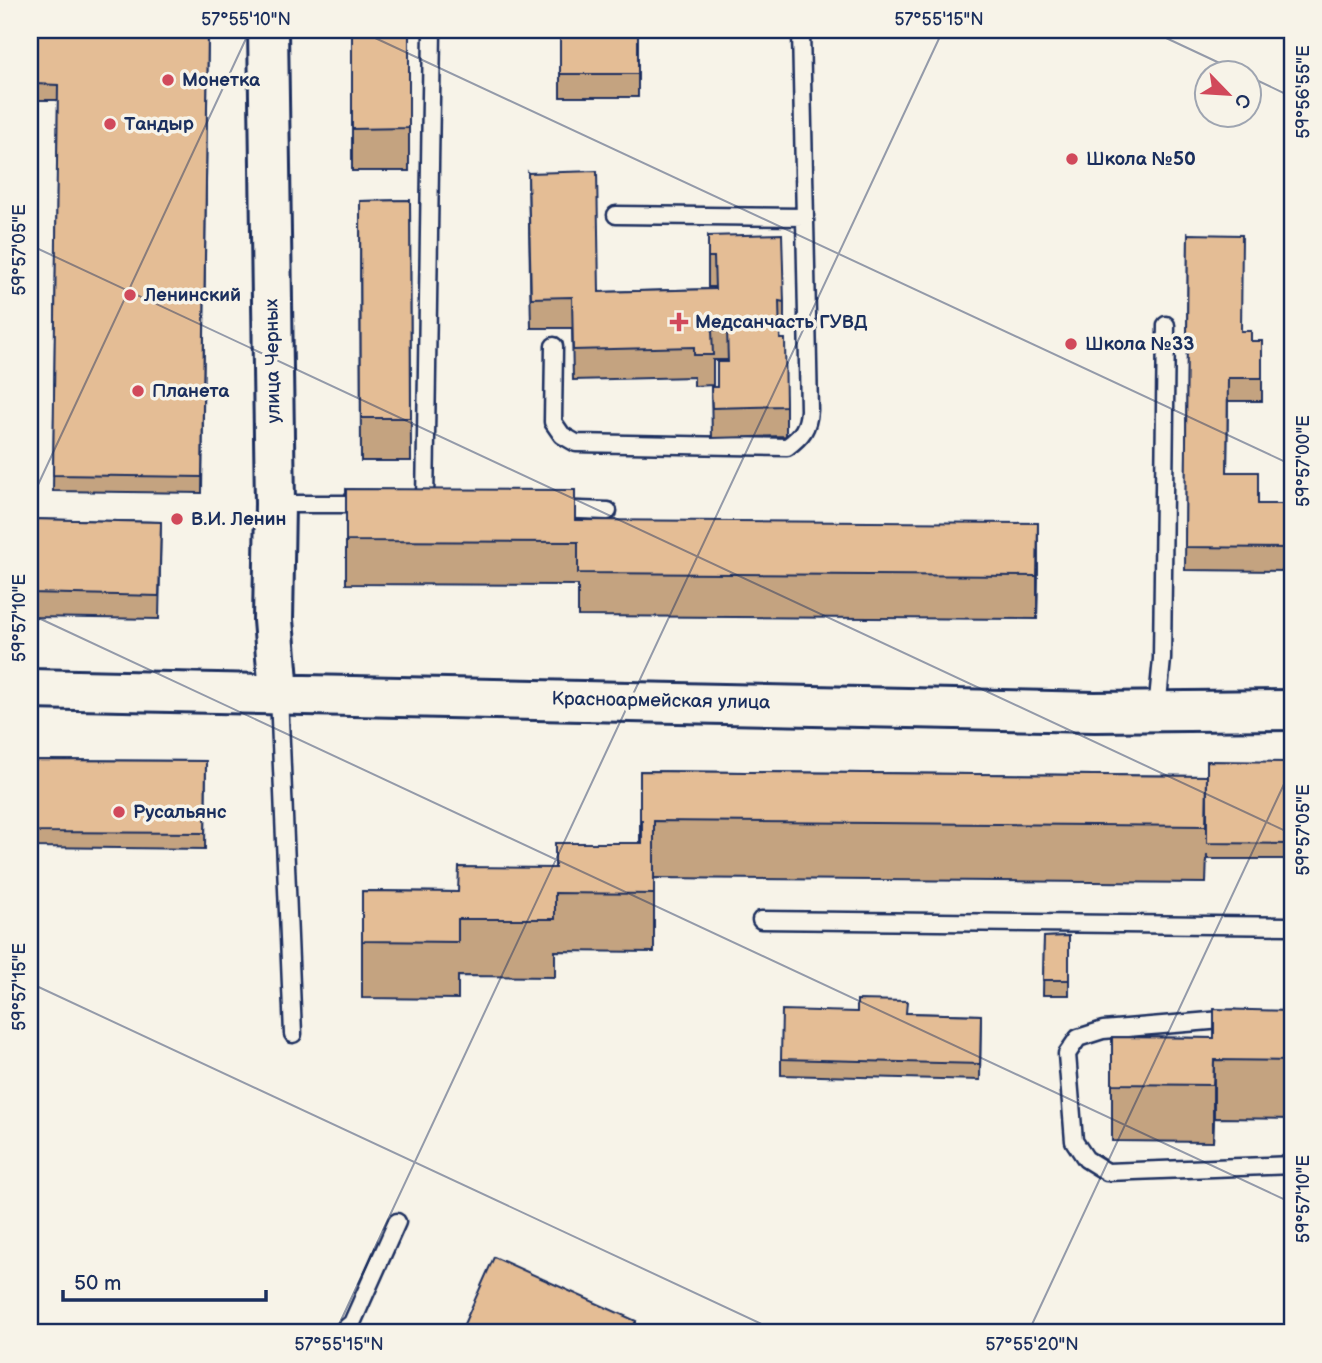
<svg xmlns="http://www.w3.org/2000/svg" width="1322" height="1363" font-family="'Balsamiq Sans',sans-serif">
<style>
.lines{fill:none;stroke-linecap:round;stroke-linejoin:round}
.service-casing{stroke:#1b2f5e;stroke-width:21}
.tertiary-casing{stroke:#1b2f5e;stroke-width:44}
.service{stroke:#f7f3e8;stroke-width:16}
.tertiary{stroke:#f7f3e8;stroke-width:38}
.wall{fill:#c4a380;stroke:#1b2f5e;stroke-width:2}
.shaded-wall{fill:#a08468;stroke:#1b2f5e;stroke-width:2}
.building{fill:#e4bd95;stroke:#1b2f5e;stroke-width:2}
.ticks{fill:none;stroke:#1b2f5e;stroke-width:2;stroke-opacity:0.45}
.poi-dot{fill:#d1495b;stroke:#f7f3e8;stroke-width:2.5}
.labels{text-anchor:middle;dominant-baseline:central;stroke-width:7;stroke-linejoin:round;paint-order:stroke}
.poi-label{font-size:19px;font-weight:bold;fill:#1b2f5e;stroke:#f7f3e8;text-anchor:start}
.street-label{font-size:19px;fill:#1b2f5e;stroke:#f7f3e8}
.neatline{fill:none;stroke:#1b2f5e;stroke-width:2.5}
.ticks-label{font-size:18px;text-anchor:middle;fill:#1b2f5e}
</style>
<rect width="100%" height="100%" fill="#f7f3e8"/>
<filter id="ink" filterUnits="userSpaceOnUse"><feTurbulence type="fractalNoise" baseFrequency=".0143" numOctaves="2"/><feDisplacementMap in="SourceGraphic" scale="14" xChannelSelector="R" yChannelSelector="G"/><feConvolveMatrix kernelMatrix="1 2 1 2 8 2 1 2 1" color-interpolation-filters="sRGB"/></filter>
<g filter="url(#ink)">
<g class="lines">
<g class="service-casing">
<path id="service" d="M616 215 805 217
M554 346 553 422 562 435 576 443 787 447C802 436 808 428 809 410L801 30
M275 504H367
M425 504 432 30
M553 509 608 511
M279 695 293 1034
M1157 710 1162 659 1166 325
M761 920 1292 926
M1234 1019 1103 1030 1078 1038 1067 1054 1074 1141 1086 1159 1107 1172 1292 1165
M340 1333 352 1323 397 1222"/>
</g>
<g class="tertiary-casing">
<path id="tertiary" d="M268 30 275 504 273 620 279 693
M30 689 1095 712 1292 710"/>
</g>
<use href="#service" class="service"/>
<use href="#tertiary" class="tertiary"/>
</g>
<path class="wall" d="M35 30H208L202 493 53 491 58 100H35Z
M352 30H409V171H352Z
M560 30H638V97H560Z
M528 173 599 292 714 289V287H708V236L784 302V332H780L786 406V436L712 438 711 387H717V362H727V360H713V385L694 386V377L573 380 572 328H531Z
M410 200 411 461H361L360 201Z
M1188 234 1241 331 1251 341H1262V401H1228L1227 472 1258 504H1292V571L1185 570Z
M346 489 575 520 1038 566 1037 619 578 616V585L346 584Z
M30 519 161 522 159 619 30 617Z
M33 760 206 761 205 849 33 847Z
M1292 762V859H1207V854L1206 883 654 878V952L555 951V977L458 976V999L362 998V891L458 892 555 868 640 843V771L1207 776Z
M1069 936V995H1043L1044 937Z
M1292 1011V1119L1214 1118 1213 1142 1112 1141V1037L1214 1038Z
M907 1013 981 1015 980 1080 781 1075V1059Z"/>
<path class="shaded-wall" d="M1038 523V566L1037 619V576Z
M1214 1060V1118L1213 1142V1085Z
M636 1321V1333H630Z"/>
<path class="building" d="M35 30H208L202 477 53 475 58 85 35 84Z
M352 30H409V128L352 129Z
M560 30H638V74H560Z
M597 171 599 292 715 289 714 257H708V236L782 234 784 302 779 301 780 339H785L786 406 712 408 711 387H717V362H728L727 329 712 330 713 355H694V347L573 350 572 297 531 298 528 173Z
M410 200 411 418H361L360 201Z
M1188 234 1242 235 1241 331H1251V341H1262V378H1228L1227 472H1258V504H1292V548L1185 547Z
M346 489 575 490V520L1038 523 1037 576 578 573V542L346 541Z
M30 519 161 522 159 596 30 593Z
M33 760 206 761 205 833 33 832Z
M1207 761 1292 762V844L1207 843Z
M640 771 1207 776 1206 826 654 821V894L555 893V919H458V942L362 941V891L458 892 459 867 555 868V843H642V821H640Z
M1069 936V980H1043L1044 937Z
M857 1000 907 1001 906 1013 981 1015 980 1064 781 1059 782 1010 857 1012Z
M1214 1009 1292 1011V1061L1214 1060 1213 1085 1112 1084V1037L1214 1038Z
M494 1257 636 1321 630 1333H460Z"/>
</g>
<path class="ticks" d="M358 30 1292 465M1149 30 1243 74M1248 76 1292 97M30 245 1292 834M30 502 250 30M30 614 1292 1203M30 983 781 1333M335 1333 943 30M1028 1333 1292 767"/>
<g class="poi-dot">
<circle cx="168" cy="80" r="7"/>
<circle cx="110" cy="124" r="7"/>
<circle cx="1072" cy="159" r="7"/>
<circle cx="130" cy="295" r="7"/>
<path d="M675.5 311.5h7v7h7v7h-7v7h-7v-7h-7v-7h7z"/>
<circle cx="1071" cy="344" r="7"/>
<circle cx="138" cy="391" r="7"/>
<circle cx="177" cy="519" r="7"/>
<circle cx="119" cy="812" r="7"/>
</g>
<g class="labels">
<g class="poi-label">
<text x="182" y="80">Монетка</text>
<text x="124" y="124">Тандыр</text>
<text x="1086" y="159">Школа №50</text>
<text x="144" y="295">Ленинский</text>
<text x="695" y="322">Медсанчасть ГУВД</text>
<text x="1085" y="344">Школа №33</text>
<text x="152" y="391">Планета</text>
<text x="191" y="519">В.И. Ленин</text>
<text x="133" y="812">Русальянс</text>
</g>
<g class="street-label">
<text transform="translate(273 361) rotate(-91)">улица Черных</text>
<text transform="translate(661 701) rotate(1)">Красноармейская улица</text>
</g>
</g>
<rect width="1322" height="1363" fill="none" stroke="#f7f3e8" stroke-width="77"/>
<g transform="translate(1228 94) rotate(115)"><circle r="33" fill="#f7f3e8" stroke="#9fa5b1" stroke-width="2"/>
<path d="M0-5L12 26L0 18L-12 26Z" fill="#d1495b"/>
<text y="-10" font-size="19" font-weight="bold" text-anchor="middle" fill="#1b2f5e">С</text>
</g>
<path d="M63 1290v10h203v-10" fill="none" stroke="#1b2f5e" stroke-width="3.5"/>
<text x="74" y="1290" font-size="21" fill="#1b2f5e" stroke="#f7f3e8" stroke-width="5" paint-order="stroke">50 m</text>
<rect x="38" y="38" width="1246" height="1286" class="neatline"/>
<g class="ticks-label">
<text x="246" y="25">57°55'10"N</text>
<text x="939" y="25">57°55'15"N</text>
<text transform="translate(1303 92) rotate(-90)" y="6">59°56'55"E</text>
<text transform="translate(19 250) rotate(-90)" y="6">59°57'05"E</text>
<text transform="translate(1303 461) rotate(-90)" y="6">59°57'00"E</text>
<text transform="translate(19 618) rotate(-90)" y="6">59°57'10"E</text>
<text transform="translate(1303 830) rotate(-90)" y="6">59°57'05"E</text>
<text transform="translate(19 987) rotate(-90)" y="6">59°57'15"E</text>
<text transform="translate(1303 1199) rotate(-90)" y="6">59°57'10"E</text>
<text x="339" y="1350">57°55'15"N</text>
<text x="1032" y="1350">57°55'20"N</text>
</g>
</svg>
